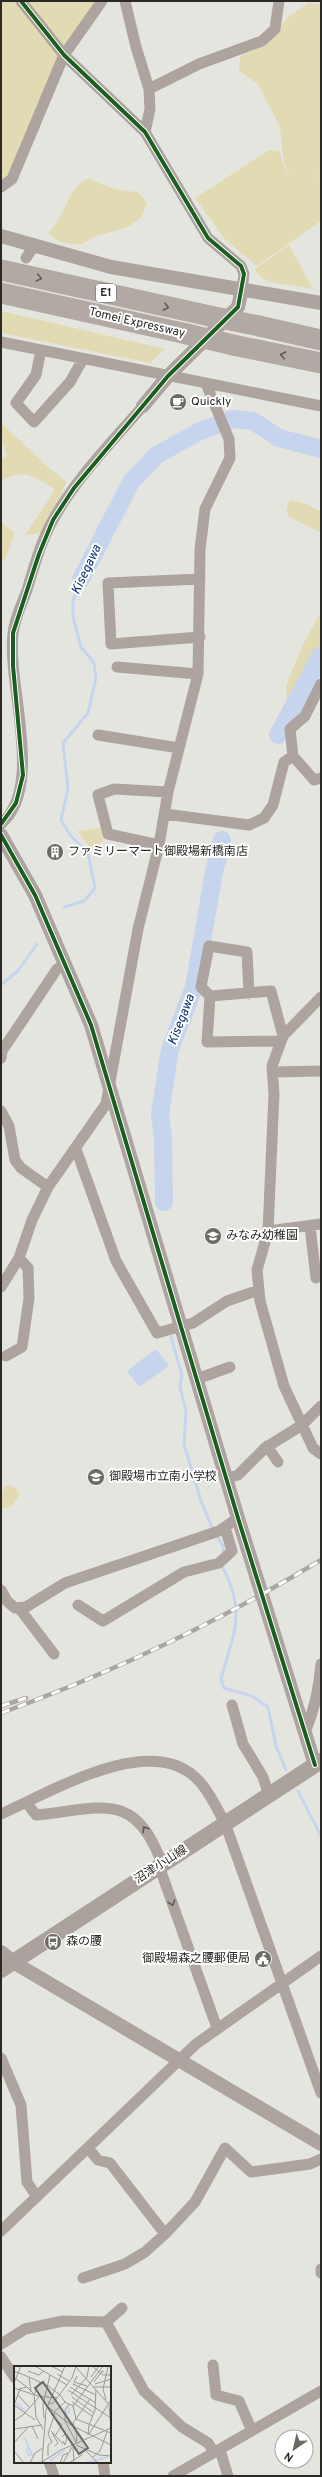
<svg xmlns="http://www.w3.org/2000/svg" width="322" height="2477" font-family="Overpass,'Noto Sans JP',sans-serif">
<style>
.green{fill:#e2dab3}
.water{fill:#c6d4ee}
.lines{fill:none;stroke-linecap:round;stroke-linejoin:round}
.stream{stroke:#c6d4ee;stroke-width:3}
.river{stroke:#c6d4ee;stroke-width:18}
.minor{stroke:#ada39f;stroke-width:11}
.tertiary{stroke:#ada39f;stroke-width:14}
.secondary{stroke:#aba19d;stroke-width:16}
.motorway{stroke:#b2a9a4;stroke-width:21}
.rail-casing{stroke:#aba6a3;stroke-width:4.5}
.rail{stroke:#fff;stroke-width:3;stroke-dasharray:9;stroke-linecap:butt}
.motorway-bridge{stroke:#b2a9a4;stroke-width:21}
.cycleway-casing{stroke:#fff;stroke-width:6}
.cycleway{stroke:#1b5e20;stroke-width:4}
.oneway{stroke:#605c58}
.oneway2{stroke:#5e5a56}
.labels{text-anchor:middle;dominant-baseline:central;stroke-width:4;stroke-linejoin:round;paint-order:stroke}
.shield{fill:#fff;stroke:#6a6966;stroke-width:1}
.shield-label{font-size:11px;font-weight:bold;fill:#2a2925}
.street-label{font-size:12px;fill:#2a2925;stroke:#fff}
.poi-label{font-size:12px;fill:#2a2925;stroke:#fff;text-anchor:start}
.water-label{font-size:13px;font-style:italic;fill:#0c2b72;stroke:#fff}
.inset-river{fill:none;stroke:#c6d4ee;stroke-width:2}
.inset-road{fill:none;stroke:#9a9a95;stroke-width:1}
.view{fill:#6b6b66;fill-opacity:0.15;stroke:#6b6b66;stroke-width:2}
.inset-edge{fill:none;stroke:#2a2925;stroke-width:2}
</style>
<rect width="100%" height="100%" fill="#e5e5e0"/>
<path class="green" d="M1 1H100L69 48 8 183 1 185Z
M308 3 321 4V169L319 177 321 181V221L257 266 225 239 195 198 269 150 279 151 287 174 292 177 288 174 283 158 280 127 258 84 239 71 240 56 265 46 287 18Z
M90 178C106 188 120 191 138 192L147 203 141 218 126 228 95 236 80 245 60 242 48 234C52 229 56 224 59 219 69 203 70 185 90 178Z
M289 245 313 289C295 284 262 287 255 269Z
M1 311 165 349 150 363 1 333Z
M1 423 49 468 67 482 42 533 25 535 55 490C36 476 22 468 1 481V459L7 456 1 438Z
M290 500 306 504 321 512V533L289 517 286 509Z
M1 522 15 533 5 559 1 560Z
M321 612V649L288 707 286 686 302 646Z
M100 828 104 838 94 852 77 831Z
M9 1485 18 1490 19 1496 10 1507 2 1509 1 1497 4 1487Z"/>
<path class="water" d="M156 1349 169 1366 139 1387 127 1371Z"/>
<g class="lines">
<path class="stream" d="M64 907 84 901 95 888 88 853 70 835 61 820 68 789 63 743 88 713 96 678 94 663 81 647 73 617V601L81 579
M1 985 18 971 37 944
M171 1337 182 1375 180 1387 186 1411 184 1444 201 1501 213 1530
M216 1535 223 1546V1551
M223 1568C247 1613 233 1634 221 1679L224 1688 252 1696 268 1707 276 1746 286 1770
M298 1791 321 1836"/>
<path class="river" d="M81 579 131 482 157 455 200 431 233 419 253 421 279 438 321 449
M278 735 321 655
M164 1202 163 1137 160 1114 170 1049 194 987 214 872 222 840"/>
<path class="minor" d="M21 1 64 55 145 132 208 238 241 266 244 274 242 289
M125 1 136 47 149 89 150 109 145 132
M149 89 199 64 262 41 275 29 279 1
M1 187 12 179 64 55 102 1
M26 258 34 246
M1 342 321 406
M41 350 36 375 16 403 34 422 70 382 83 359
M200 637 111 644 108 583 200 579
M117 667 198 674
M98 735 179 748
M293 756 314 780 321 778
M165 814 249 825 264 818 273 805 284 762 293 756 290 729 305 716 321 684
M1 824C45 786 7 686 13 634 14 619 22 604 27 590 34 567 41 541 53 520 76 478 112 442 143 406
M159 845 108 834 98 795 114 789 168 792
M249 994 247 952 209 946 201 987 210 996 207 1042 280 1041
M210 996 271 991 283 1036
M321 997 283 1036 272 1066 274 1094 268 1231 257 1270 260 1301 284 1386 313 1448 321 1454
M1 1058 2 1051 57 969 66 965
M273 1072 321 1071
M1 1111 9 1126 15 1160 21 1168 48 1187
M76 1149 116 1261 157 1333 193 1323 227 1301 259 1290
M310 1226 316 1278
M268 1231 321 1224
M1 1287 19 1258 32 1220 48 1187 106 1104 138 929 159 845 168 792 198 674 200 549 205 509 230 458 229 439 206 384
M6 1356 22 1347 29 1298 28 1268 19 1258
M197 1379 230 1367
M267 1446 278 1462
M227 1478 238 1475 265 1448 302 1425 321 1406
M1 1590 7 1601 15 1608 26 1607 65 1583 219 1531 238 1518
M78 1605 103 1621 184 1572 219 1563 232 1551 225 1527
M19 1608 54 1654
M232 1705 243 1744 263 1777 269 1796
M305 1732C315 1709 319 1688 321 1664
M27 1803 36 1815C100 1809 135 1789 162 1864
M1 1814C49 1793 147 1733 195 1777 208 1789 216 1807 225 1823L321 2093
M159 1866 217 2028
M1 2058 21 2105 27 2182 37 2197
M88 2148 98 2160 110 2163 165 2234
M1 2231 196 2044 321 1956
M321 2269V2273
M83 2278 125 2264 145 2252 165 2234 195 2202 225 2148 251 2172 310 2164 321 2159
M106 2322 122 2308
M1 2344 25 2329 63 2321 106 2322 144 2391 182 2427 208 2443 214 2452
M1 2357 15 2378
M213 2365 216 2395 239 2401 252 2431
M220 2450 228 2476
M49 2462 54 2476
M103 2462 105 2476
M173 2476 321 2391"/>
<path class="tertiary" d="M1 236 111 267 321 303
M143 406 168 376 238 307 242 289
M1 835 35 895 91 1025 238 1518 315 1765
M1 1952 13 1962 321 2144"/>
<path class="secondary" d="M1 1970 321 1761"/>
<path class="motorway" d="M1 270 210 316
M1 293 187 334
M259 326 321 340
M233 345 321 363"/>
<g class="rail-casing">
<path id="rail" d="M1 1706 26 1698
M1 1713C112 1673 220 1621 321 1560"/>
</g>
<use href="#rail" class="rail"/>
<path class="motorway-bridge" d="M210 316 259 326
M187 334 233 345"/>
<g class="cycleway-casing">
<path id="cycleway" d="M1 824 16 803 23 775 13 666V633L39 554 53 520 74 488 168 376 238 307 244 274 241 266 208 238 145 132 64 55 21 1
M1 835 35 895 91 1025 238 1518 315 1765"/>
</g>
<use href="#cycleway" class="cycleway"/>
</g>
<defs><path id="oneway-chevron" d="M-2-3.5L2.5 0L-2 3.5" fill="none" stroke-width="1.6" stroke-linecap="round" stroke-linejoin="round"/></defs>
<g class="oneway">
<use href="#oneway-chevron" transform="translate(39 278) rotate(13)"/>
<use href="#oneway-chevron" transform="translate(166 307) rotate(13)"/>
<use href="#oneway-chevron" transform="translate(283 355) rotate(-168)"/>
</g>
<g class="oneway2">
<use href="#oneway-chevron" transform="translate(145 1829) rotate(-123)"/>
<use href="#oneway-chevron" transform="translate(172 1903) rotate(71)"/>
</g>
<defs>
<g id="cafe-disc" transform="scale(0.9)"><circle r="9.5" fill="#6b6b66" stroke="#fff"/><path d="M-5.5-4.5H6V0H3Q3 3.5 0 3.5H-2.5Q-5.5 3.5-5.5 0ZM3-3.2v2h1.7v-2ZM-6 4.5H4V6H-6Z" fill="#fff"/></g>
<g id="building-disc" transform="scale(0.9)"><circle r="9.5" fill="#6b6b66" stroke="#fff"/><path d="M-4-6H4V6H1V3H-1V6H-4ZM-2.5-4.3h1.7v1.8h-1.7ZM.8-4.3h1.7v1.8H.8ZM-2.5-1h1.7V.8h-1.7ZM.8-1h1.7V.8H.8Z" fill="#fff"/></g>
<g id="school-disc" transform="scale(0.9)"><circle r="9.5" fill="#6b6b66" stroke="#fff"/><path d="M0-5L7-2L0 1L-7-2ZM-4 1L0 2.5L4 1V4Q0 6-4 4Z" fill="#fff"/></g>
<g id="bus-disc" transform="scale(0.9)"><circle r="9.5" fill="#6b6b66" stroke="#fff"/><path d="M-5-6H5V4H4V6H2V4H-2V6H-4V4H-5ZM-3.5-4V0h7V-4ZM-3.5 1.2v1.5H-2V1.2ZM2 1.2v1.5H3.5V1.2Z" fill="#fff"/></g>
<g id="civic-disc" transform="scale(0.9)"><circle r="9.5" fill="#6b6b66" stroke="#fff"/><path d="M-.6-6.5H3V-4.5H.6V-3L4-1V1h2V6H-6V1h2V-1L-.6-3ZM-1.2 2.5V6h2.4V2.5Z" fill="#fff"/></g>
</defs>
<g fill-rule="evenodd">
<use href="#cafe-disc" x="178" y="402"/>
<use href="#building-disc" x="55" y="852"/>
<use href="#school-disc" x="213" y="1236"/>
<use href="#school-disc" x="96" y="1477"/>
<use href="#bus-disc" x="53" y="1942"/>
<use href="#civic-disc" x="263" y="1959"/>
</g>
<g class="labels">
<rect class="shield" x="96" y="284" width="20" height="18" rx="3"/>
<g class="shield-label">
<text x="106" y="293">E1</text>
</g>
<g class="street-label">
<text transform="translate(137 323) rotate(13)">Tomei Expressway</text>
<text transform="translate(161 1865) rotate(-33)">沼津小山線</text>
</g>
<g class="poi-label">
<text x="191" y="402">Quickly</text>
<text x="68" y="852">ファミリーマート御殿場新橋南店</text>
<text x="226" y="1236">みなみ幼稚園</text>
<text x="109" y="1477">御殿場市立南小学校</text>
<text x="66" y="1942">森の腰</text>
<text x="250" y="1959" text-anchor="end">御殿場森之腰郵便局</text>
</g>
<g class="water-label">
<text transform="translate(87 570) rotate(-65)">Kisegawa</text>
<text transform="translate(182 1020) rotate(-69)">Kisegawa</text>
</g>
</g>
<g transform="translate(14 2366)">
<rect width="97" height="97" fill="#e5e5e0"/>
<path class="inset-river" d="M2 37 11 45M55 41V46L52 47 56 58M10 71 18 88M13 81 14 89H19M38 97 37 94 51 84M72 97 94 91"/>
<path class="inset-road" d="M21 0 53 19M37 0 49 6M61 0 97 41M78 0 89 9H97M0 5 15 11 17 26M14 5 25 9 30 5M43 8 55 15M63 10 60 16 73 20M15 11 34 20M77 11 85 0M2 13 13 21M80 16 88 5 90 6M0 17 7 0M81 18 97 13M61 19 59 18 82 29M34 20 46 29M56 21 82 37M79 21H97M0 22 24 30 43 32 58 12 62 0M5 23 13 21 20 28 22 51 29 63M54 24 97 52M4 29 15 41M20 29 26 16M46 29 51 36 59 40 62 53M57 29 73 11 75 0M58 31 80 47M92 34 89 23 94 1M34 36 38 38 43 32M58 36 78 50M55 38 51 44V55L62 76M0 39 21 54M0 39 6 23M59 40 89 0M95 40 97 62M34 41 57 59 97 79M40 46 51 36M37 48 48 59 41 70M30 52 29 39 36 9M62 53 97 67M0 55 10 48 25 31M18 60 24 73M0 63 28 59M37 65 49 78M38 67 44 77 41 80M75 68 97 34M74 69 75 59 81 44 82 24M48 71 51 68 53 72 51 79 49 75M0 77 14 61M62 77 63 69 59 57 76 33M62 79 85 89 97 90M59 81 60 97M68 81 84 97M0 85 10 97M34 90V79L38 76 34 68 41 47M79 91 86 85 93 66M28 96 32 44 51 0M16 97 21 87 29 82M26 97 47 84 97 62M46 97 49 89 54 87M49 97 58 81M55 97 68 89"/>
<path class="view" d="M29 16 74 82 65 88 21 22Z"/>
<rect width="97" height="97" class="inset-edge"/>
</g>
<rect width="322" height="2477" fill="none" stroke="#2a2925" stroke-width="4"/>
<g transform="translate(294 2449) rotate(214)"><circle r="19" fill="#ffffff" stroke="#aaa9a8"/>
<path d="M0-3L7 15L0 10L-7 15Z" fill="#6b6b66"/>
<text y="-6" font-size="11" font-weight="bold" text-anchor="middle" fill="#2a2925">N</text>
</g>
</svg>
